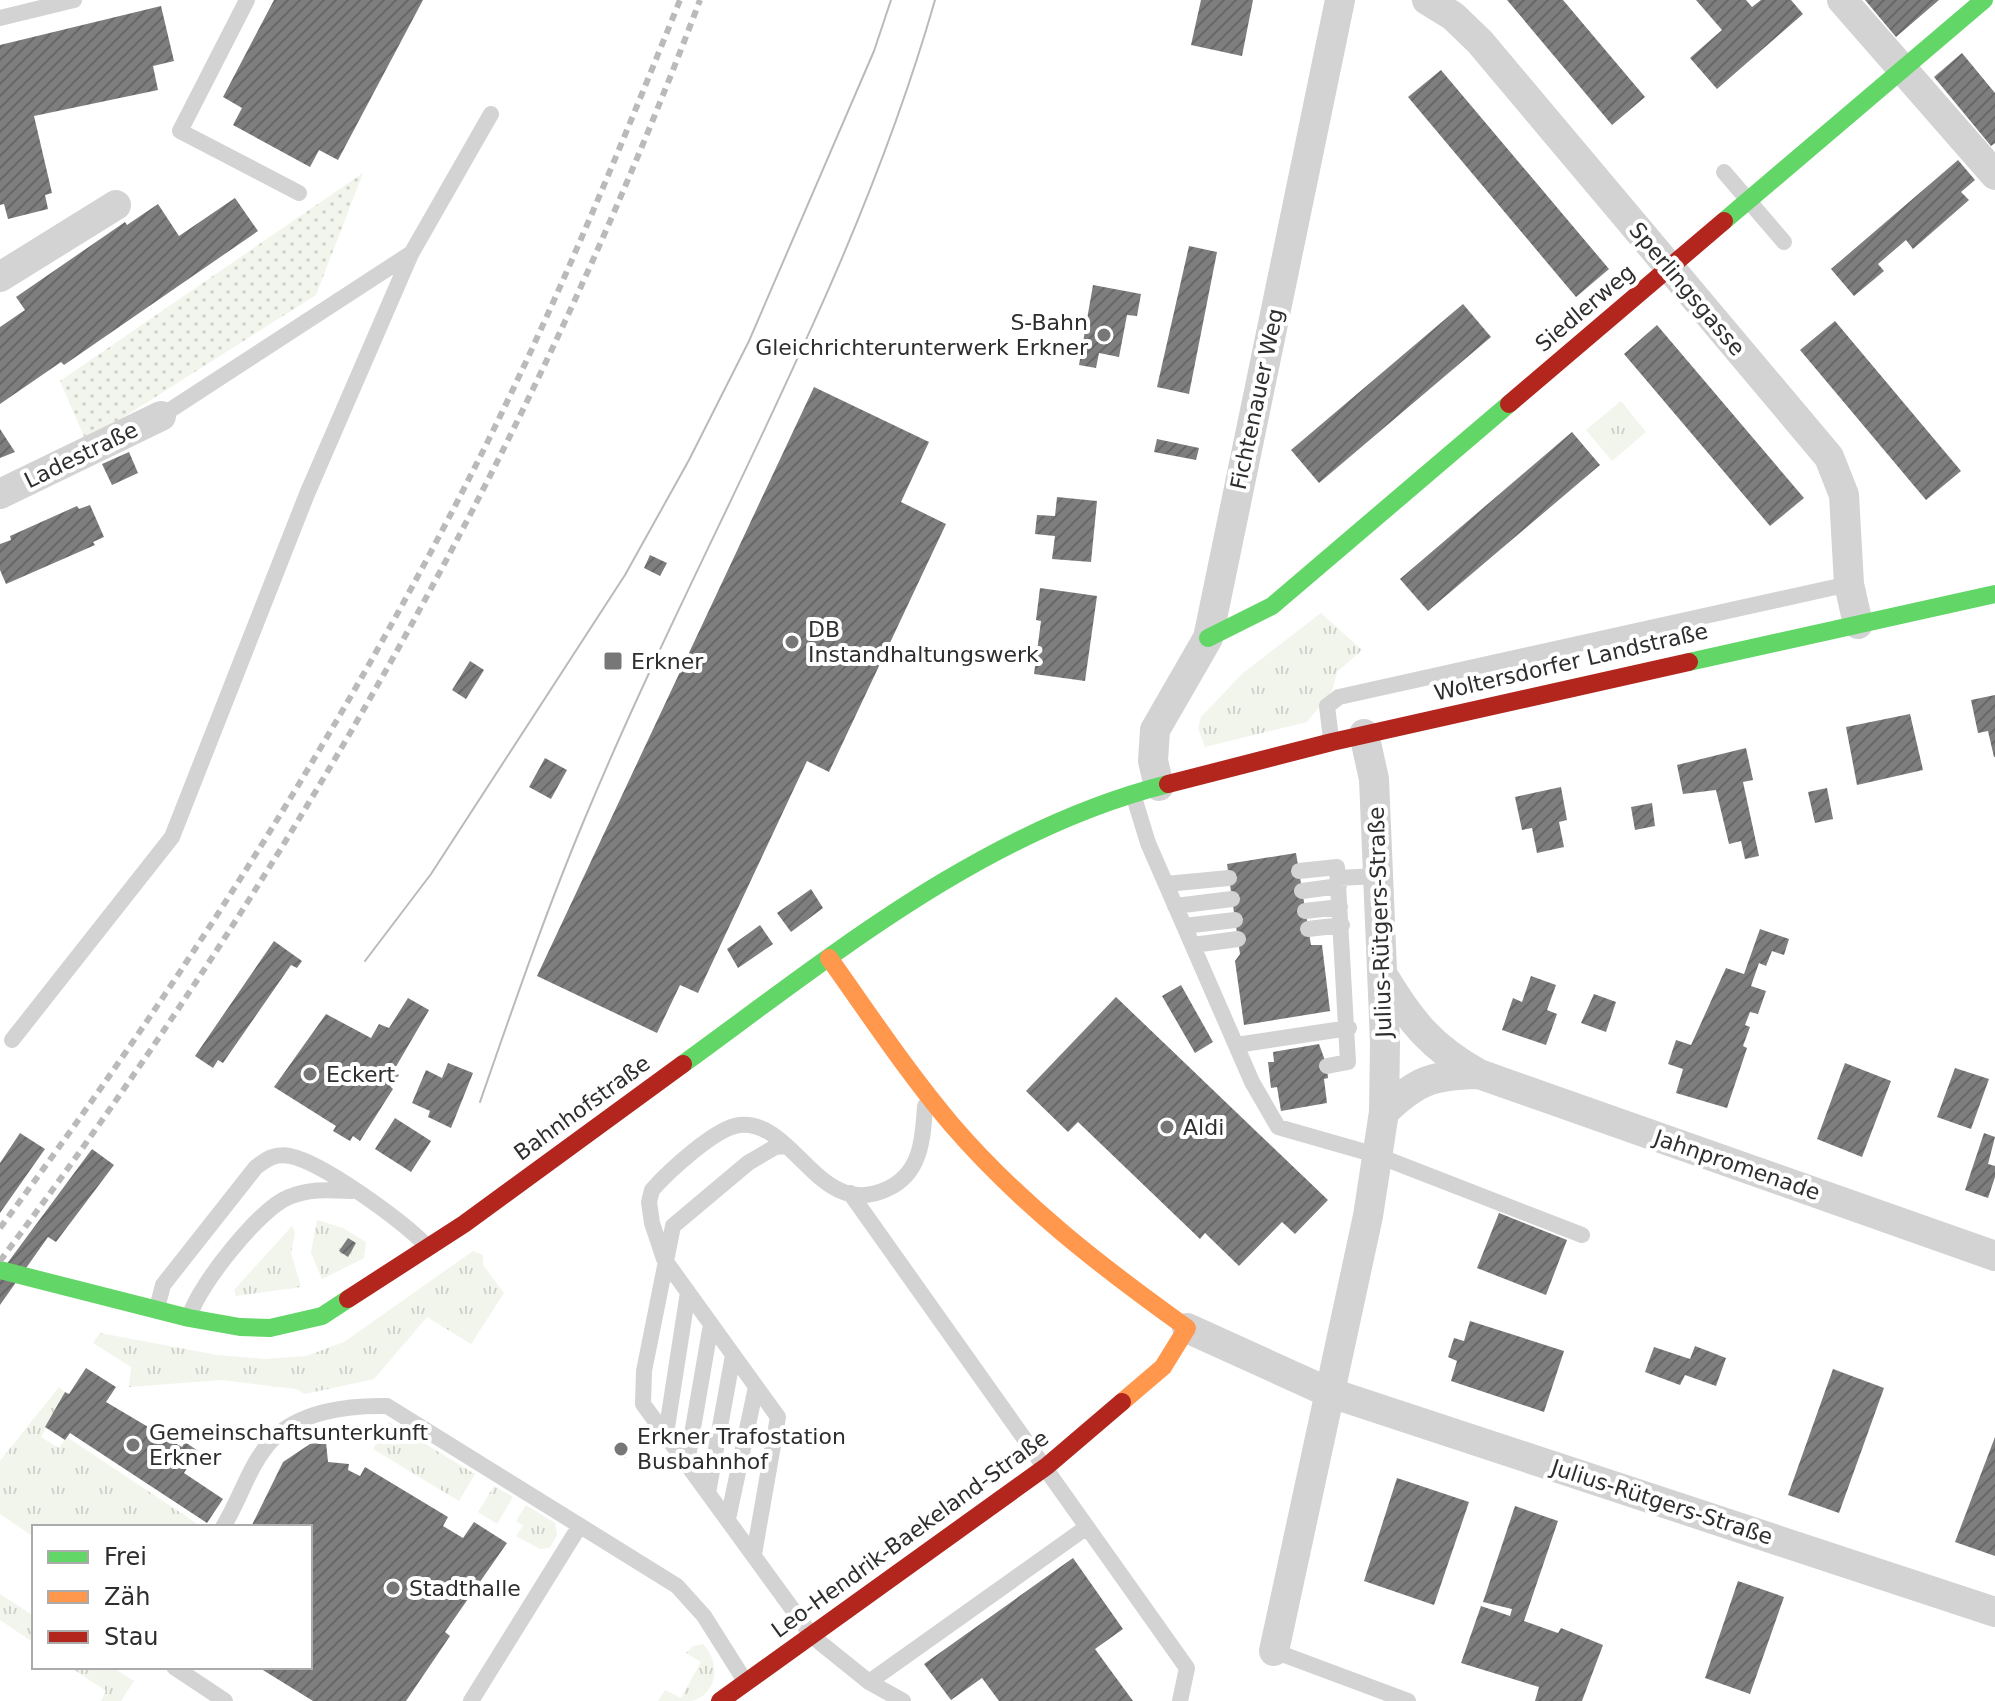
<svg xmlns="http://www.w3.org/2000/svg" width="1995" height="1701" font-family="'DejaVu Sans',sans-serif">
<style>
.grass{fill:url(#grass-tufts)}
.garden{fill:url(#garden-dots)}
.building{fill:url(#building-hatch)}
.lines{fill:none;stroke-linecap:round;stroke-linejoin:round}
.lane{stroke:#d3d3d3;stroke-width:16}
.street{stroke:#d3d3d3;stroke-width:30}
.fast{stroke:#63d668;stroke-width:18}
.slow{stroke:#ff974d;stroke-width:18}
.jam{stroke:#b3261e;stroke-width:18}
.tram{stroke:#bababa;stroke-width:2}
.rail{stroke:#bababa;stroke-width:6;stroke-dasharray:8 6;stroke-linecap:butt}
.poi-dot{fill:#777;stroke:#fff;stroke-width:3}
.labels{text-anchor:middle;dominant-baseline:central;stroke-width:8;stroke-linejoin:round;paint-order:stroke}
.street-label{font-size:22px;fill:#2e2e2e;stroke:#fff}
.poi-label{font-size:22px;fill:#2e2e2e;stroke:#fff;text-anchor:start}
</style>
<defs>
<pattern id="grass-tufts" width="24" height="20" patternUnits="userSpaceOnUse" patternTransform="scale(2)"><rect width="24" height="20" fill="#f1f5eb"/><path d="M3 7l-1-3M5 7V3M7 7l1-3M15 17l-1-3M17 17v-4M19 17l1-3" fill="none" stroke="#cfd2ca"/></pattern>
<pattern id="garden-dots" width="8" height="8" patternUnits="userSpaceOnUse" patternTransform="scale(2)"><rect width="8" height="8" fill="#f1f5eb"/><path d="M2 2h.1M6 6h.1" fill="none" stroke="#cfd2ca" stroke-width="1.8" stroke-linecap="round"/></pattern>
<pattern id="building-hatch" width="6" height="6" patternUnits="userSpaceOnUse" patternTransform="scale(2)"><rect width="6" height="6" fill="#7e7e7e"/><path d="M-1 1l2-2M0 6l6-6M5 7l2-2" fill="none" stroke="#686868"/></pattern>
</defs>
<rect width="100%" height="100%" fill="#fff"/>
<path class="grass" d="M1621 401 1646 432 1612 461 1586 430Z
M1321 613 1362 650 1337 672 1332 691 1307 722 1205 747 1198 728 1201 717 1243 673Z
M317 1220 343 1228 366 1242 364 1258 322 1279 311 1253Z
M292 1226 295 1233 291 1253 301 1287 236 1296 234 1290Z
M473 1251 483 1255V1265L504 1293 471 1344 427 1317 374 1379 305 1394 296 1389 221 1380 129 1387 131 1367 93 1343 100 1333 217 1355 265 1359 306 1356 344 1342Z
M59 1387 65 1392 41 1437 59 1448 67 1437 202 1527H34V1537L0 1514V1461Z
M389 1422 475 1474 459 1501 373 1449Z
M494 1486 513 1497 497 1524 478 1512Z
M526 1505 555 1523 557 1535 550 1548 540 1549 516 1536 523 1526 516 1521Z
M0 1594 34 1616V1643L0 1620Z
M703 1644C720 1662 719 1694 691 1701 681 1701 668 1701 658 1701L665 1690 681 1698 701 1662 686 1653 693 1646Z
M70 1667H112L134 1681 121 1701H101L106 1691Z"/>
<path class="garden" d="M363 173 316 295 86 441 60 381Z"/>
<path class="building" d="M274 0H423L338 160 319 150 310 167 233 125 242 108 223 97Z
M1201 0H1253L1242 56 1191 45Z
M1507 0H1563L1645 97 1612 125Z
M1696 0H1746L1752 7 1761 0H1791L1803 14 1717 89 1690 58 1722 30Z
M1865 0H1939L1896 37Z
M161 6 174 61 153 66 158 90 34 116 52 193 45 195 48 209 8 219 4 204 0 205V45Z
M1962 53 1995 93V143L1991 146 1934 77Z
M1441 70 1609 269 1576 297 1408 97Z
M1958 160 1975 180 1961 192 1969 200 1913 249 1906 240 1878 264 1884 271 1854 296 1831 269Z
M235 198 258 231 64 365 61 362 0 404V327L25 310 16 297 125 222 127 225 158 204 179 236Z
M1189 246 1217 252 1189 394 1157 387Z
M1093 285 1141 294 1137 316 1127 315 1119 357 1099 353 1096 368 1079 365Z
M1463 304 1491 337 1319 483 1291 450Z
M1835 321 1961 471 1926 500 1800 350Z
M1657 325 1804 498 1770 526 1624 354Z
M814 387 929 442 901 502 946 524 829 772 807 761 698 993 680 985 657 1033 537 976Z
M0 429 15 452 0 458Z
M1572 432 1600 465 1428 611 1400 579Z
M1157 439 1199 448 1196 460 1154 452Z
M129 452 138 473 112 485 102 464Z
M1057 497 1097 501 1091 562 1052 559 1055 536 1035 534 1037 515 1055 516Z
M90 505 104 537 93 542 95 545 6 584 0 570V544L11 540 10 536 77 506 79 509Z
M650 555 667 563 660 576 644 568Z
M1040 588 1097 596 1085 681 1034 674 1041 621 1036 620Z
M470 661 484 670 466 699 452 690Z
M1995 695V757H1994L1988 731 1978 733 1971 700Z
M1910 714 1923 770 1857 785 1846 727Z
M1746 748 1753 780 1743 782 1759 856 1745 859 1741 841 1729 844 1716 790 1683 794 1677 765Z
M545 758 567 770 551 799 529 787Z
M1561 787 1567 820 1559 822 1564 847 1537 853 1532 828 1522 830 1515 797Z
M1827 788 1833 819 1815 823 1808 792Z
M1652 803 1655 826 1635 830 1631 807Z
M1296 853 1311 945H1322L1330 1011 1244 1025 1235 961 1240 954 1227 864Z
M811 889 823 908 791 932 777 913Z
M760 925 773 944 738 968 727 949Z
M1760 929 1789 939 1784 955 1772 951 1766 966 1759 963 1751 986 1766 991 1758 1014 1750 1012 1745 1025 1750 1027 1743 1046 1747 1048 1727 1108 1676 1093 1683 1069 1668 1064 1676 1040 1691 1045 1726 968 1744 974Z
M274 941 302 961 297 968 291 965 223 1063 218 1060 213 1068 195 1056Z
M1531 976 1556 985 1547 1010 1557 1014 1546 1045 1502 1030 1513 998 1522 1002Z
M1181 985 1213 1042 1195 1053 1162 996Z
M1594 994 1616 1002 1606 1032 1581 1023Z
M1116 997 1328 1200 1295 1234 1282 1222 1239 1266 1205 1233 1200 1239 1078 1122 1068 1132 1026 1091Z
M408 998 429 1010 394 1070 399 1075 390 1086 393 1089 360 1141 353 1136 350 1141 333 1131 336 1126 274 1087 326 1014 371 1038 379 1024 389 1028Z
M1319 1044 1327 1066 1328 1078 1324 1079 1327 1103 1281 1111 1277 1087 1271 1088 1268 1062H1274L1273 1052Z
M448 1063 473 1073 451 1128 428 1117 430 1111 412 1103 426 1070 442 1078Z
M1845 1063 1891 1081 1862 1157 1817 1139Z
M1955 1068 1989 1079 1971 1129 1937 1117Z
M395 1118 431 1141 411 1172 375 1149Z
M20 1133 45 1149 0 1213V1163Z
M1984 1133 1995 1137 1988 1164 1995 1166V1177L1988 1198 1965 1190Z
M92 1149 114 1165 56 1242 48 1237 0 1305V1273Z
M1499 1213 1567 1240 1546 1295 1477 1268Z
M348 1238 356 1243 348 1257 339 1251Z
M1470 1321 1564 1351 1544 1412 1451 1381 1457 1361 1448 1357 1454 1338 1464 1341Z
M1695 1346 1726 1358 1716 1386 1685 1375 1680 1385 1645 1372 1654 1347 1690 1359Z
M86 1368 116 1387 106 1402 182 1447 185 1442 198 1451 184 1473 223 1499 207 1523 70 1433 65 1440 45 1427 65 1392 69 1394Z
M1833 1369 1884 1388 1839 1513 1788 1495Z
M1995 1437V1556L1955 1542Z
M326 1442 328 1462 349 1464 348 1470 360 1476 365 1467 448 1517 443 1526 463 1538 474 1522 507 1543 445 1632 450 1636 406 1701H313L258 1667H310V1527H251L283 1462 310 1444Z
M620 1446 629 1452 625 1458 616 1452Z
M1397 1478 1469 1502 1434 1605 1364 1581Z
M1515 1506 1558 1521 1524 1621 1558 1633 1561 1628 1603 1645 1582 1701H1535L1539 1687 1461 1663 1481 1606 1510 1616 1512 1609 1483 1602Z
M1073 1558 1123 1629 1095 1649 1133 1701H999L982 1678 951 1700 924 1664Z
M1738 1581 1784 1597 1750 1694 1705 1678Z"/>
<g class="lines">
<path class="lane" d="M247 0 180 131 299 193
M0 18 74 0
M1724 172 1784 242
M161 416 410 254
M1331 739 1327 706 1339 697 1849 584
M1133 794 1148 843 1252 1082 1278 1127 1376 1155 1582 1235
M1299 871 1337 867 1348 1062 1327 1066
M1338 878 1378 876
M1166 884 1229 878
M1302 891 1339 886
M1175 906 1232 899
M1305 911 1340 907
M1184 926 1235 920
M1308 929 1342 925
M1193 945 1238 939
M12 1040 172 837 307 494 411 254 491 114
M1236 1045 1349 1028
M786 1146 775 1147 748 1163 673 1226 644 1371 643 1404 812 1636 869 1682 903 1701
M850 1193 1187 1668 1180 1701
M157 1308 163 1285 256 1167C267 1159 275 1153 290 1156 324 1163 402 1221 427 1246
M190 1315C199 1285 260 1208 289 1197 310 1188 330 1190 352 1191
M666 1434 688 1292
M687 1463 711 1324
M708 1493 733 1355
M728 1519 756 1387
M223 1527C240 1500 249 1465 271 1441 299 1411 349 1405 387 1406L677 1586 704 1616 745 1681
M754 1554 778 1417 664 1259 652 1223 649 1202 652 1190C668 1172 716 1127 740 1125 795 1120 819 1221 887 1189 921 1174 923 1139 925 1106
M1274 1651 1408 1701
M174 1667 225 1701
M869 1682 1087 1527
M471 1701 579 1527"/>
<path class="street" d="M1427 0 1453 16 1480 42 1829 457 1844 495 1849 584 1858 624
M1842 0 1995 175
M0 277 116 205
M0 494 161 416
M1159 786 1153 761 1155 730 1208 638 1340 0
M1384 977C1411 1022 1432 1048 1479 1074L1995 1256
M1384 1112C1416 1081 1432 1075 1477 1074
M1187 1328 1328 1392 1995 1612
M1274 1651 1368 1216 1384 1112 1385 1042 1374 779 1364 734"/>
<path class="fast" d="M1724 221 1984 0
M1208 638 1272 606 1509 404
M1689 662 1995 594
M683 1064C833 955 985 830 1168 784
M0 1270 189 1318 240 1327 270 1328 322 1316 348 1299"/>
<path class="slow" d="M829 958C869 1014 907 1072 952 1125 1020 1204 1103 1268 1187 1328L1163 1367 1122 1402"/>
<path class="jam" d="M1509 404 1724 221
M1168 784 1332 742 1689 662
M348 1299 464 1224 683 1064
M720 1701 1047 1466 1122 1402"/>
<path class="tram" d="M365 961 431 874 625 575 689 460 749 341 874 51 891 0
M480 1102C513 1007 546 911 585 818 699 544 853 287 935 0"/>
<path class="rail" d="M0 1228C184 980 350 718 488 441 559 297 620 149 680 0
M0 1261C289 875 530 451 700 0"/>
</g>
<g class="poi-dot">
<circle cx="1104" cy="335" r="8"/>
<circle cx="792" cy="642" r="8"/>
<rect x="603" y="651" width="20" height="20" rx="4"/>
<circle cx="310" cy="1074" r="8"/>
<circle cx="1167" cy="1127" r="8"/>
<circle cx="133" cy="1445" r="8"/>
<circle cx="621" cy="1449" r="8"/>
<circle cx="393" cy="1588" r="8"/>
</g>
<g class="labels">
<g class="street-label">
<text transform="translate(1687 289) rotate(50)">Sperlingsgasse</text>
<text transform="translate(1585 308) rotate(-40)">Siedlerweg</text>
<text transform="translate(1257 399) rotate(-78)">Fichtenauer Weg</text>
<text transform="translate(81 455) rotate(-26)">Ladestraße</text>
<text transform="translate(1571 662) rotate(-13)">Woltersdorfer Landstraße</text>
<text transform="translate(1380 922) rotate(-92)">Julius-Rütgers-Straße</text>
<text transform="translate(582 1108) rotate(-36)">Bahnhofstraße</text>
<text transform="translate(1737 1165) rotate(19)">Jahnpromenade</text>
<text transform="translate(1662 1502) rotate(18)">Julius-Rütgers-Straße</text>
<text transform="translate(910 1534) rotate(-36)">Leo-Hendrik-Baekeland-Straße</text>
</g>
<g class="poi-label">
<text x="1088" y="322" text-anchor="end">S-Bahn<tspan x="1088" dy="25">Gleichrichterunterwerk Erkner</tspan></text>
<text x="808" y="629">DB<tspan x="808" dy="25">Instandhaltungswerk</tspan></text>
<text x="631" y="661">Erkner</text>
<text x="326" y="1074">Eckert</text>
<text x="1183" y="1127">Aldi</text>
<text x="149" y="1432">Gemeinschaftsunterkunft<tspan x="149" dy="25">Erkner</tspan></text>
<text x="637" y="1436">Erkner Trafostation<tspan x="637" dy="25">Busbahnhof</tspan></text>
<text x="409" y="1588">Stadthalle</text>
</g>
</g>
<rect x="32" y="1525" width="280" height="144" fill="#ffffff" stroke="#ababab" stroke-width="2"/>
<rect x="48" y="1551" width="40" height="12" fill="#63d668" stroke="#ababab" stroke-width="2"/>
<text x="104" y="1565" font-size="24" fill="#2e2e2e">Frei</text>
<rect x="48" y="1591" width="40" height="12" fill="#ff974d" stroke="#ababab" stroke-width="2"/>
<text x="104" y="1605" font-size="24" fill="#2e2e2e">Zäh</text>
<rect x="48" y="1631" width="40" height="12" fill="#b3261e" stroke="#ababab" stroke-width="2"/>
<text x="104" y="1645" font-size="24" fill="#2e2e2e">Stau</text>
</svg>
